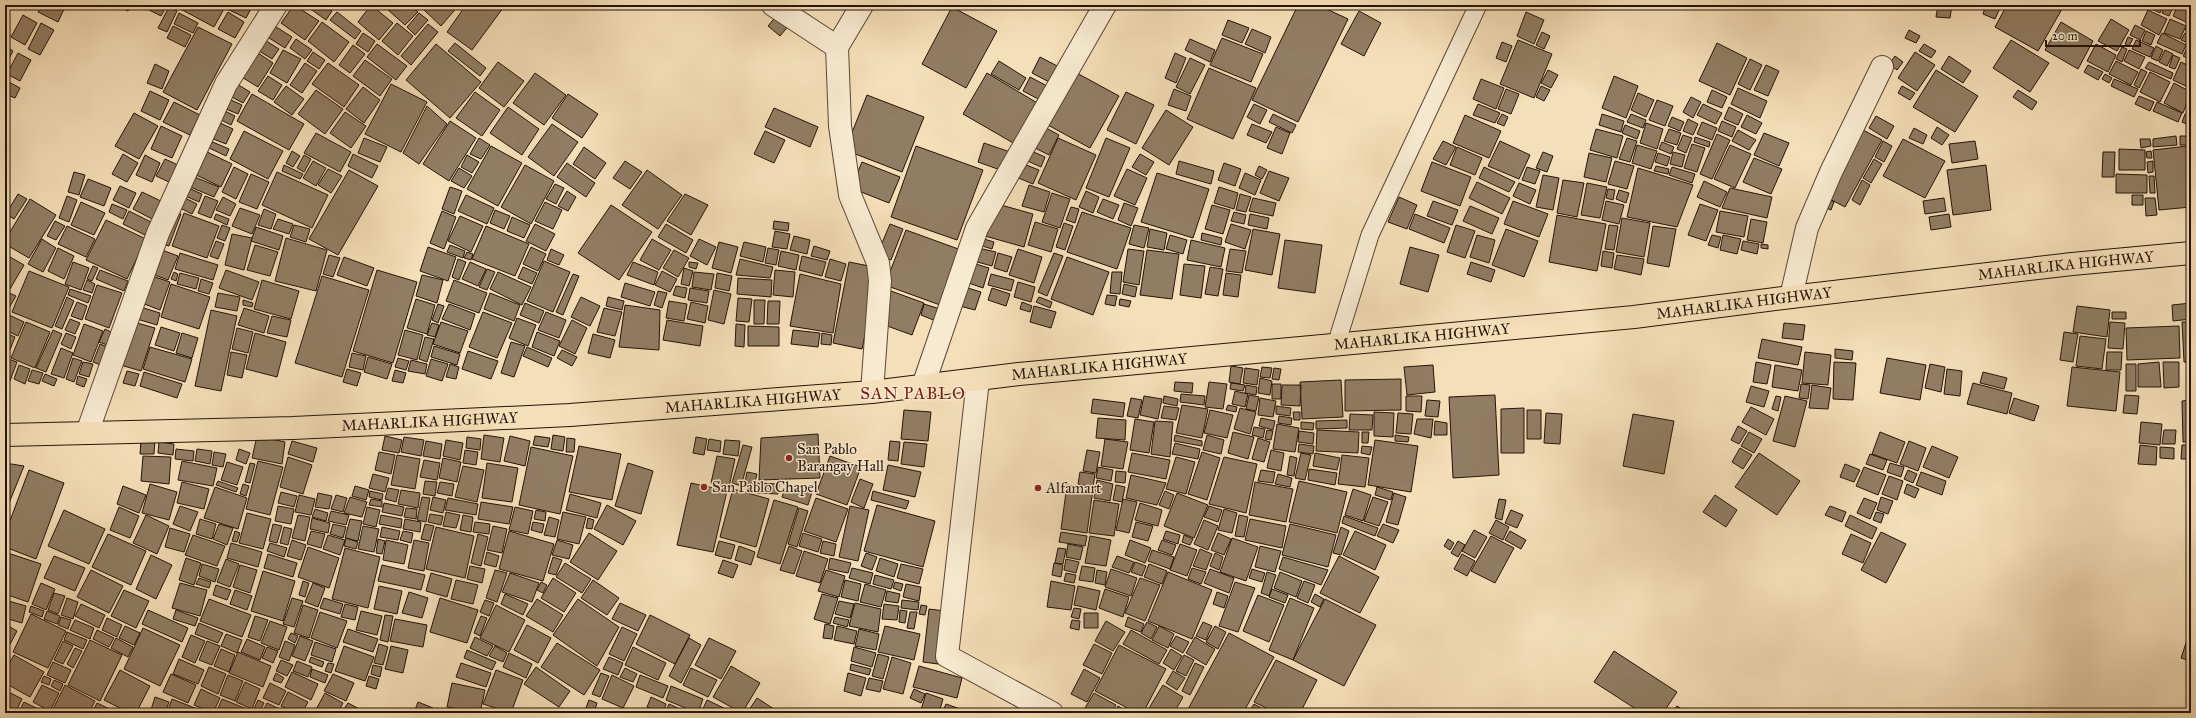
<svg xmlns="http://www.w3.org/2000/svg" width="2196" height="718" font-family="'IM FELL Great Primer',serif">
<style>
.building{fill:#917d64;stroke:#251308}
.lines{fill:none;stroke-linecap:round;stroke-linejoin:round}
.lane-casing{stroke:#594634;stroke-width:19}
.street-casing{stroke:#594634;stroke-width:24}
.highway-casing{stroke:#251308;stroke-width:24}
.lane{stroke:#f8ead1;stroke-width:17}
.street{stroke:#f8ead1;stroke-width:22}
.highway{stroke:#f5dfb8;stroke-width:22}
.poi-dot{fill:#8f2418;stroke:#f8ead1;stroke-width:1.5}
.labels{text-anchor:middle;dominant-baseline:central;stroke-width:3;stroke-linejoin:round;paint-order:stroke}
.street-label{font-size:15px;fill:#251308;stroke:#f8ead1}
.poi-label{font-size:15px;fill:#251308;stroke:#f8ead1;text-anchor:start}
.quarter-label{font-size:17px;letter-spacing:1px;fill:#7a1f14;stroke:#f8ead1}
</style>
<rect width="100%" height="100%" fill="#f5dfb8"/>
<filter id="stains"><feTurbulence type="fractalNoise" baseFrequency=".005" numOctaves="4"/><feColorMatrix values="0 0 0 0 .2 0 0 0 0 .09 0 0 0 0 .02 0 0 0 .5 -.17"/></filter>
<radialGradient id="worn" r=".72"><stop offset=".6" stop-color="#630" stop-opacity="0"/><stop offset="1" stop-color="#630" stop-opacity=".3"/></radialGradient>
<path class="building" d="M42 5H56L64 9 58 22 38 12Z
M115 5H130L128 11Z
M139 5H167L161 16Z
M173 5H226L214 27Z
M228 5H253L246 18 227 9Z
M294 5 319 21 305 40 281 23Z
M305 5H323L332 11 326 20Z
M371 5 393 23 379 40 358 22Z
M391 5H410L418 12 405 25 387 9Z
M427 5H459L441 26 423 9Z
M466 5H499L503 8 472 50 447 32Z
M1298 5H1318L1348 19 1298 122 1252 100Z
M1938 5H1952L1950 18 1936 17Z
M1986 5 2000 8 1995 19 1983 14Z
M2007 5H2055L2062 9 2038 51 1995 27Z
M2151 5H2164L2160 13 2150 8Z
M2166 5H2174L2169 16 2162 13Z
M2178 5H2191V10L2186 22 2173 16Z
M169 7 177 11 167 32 158 28Z
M952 7 997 31 966 88 922 64Z
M2148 10 2167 19 2159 35 2141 25Z
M1359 11 1381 23 1364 56 1341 44Z
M228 12 244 22 235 38 218 29Z
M337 12 361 31 355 39 330 20Z
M1526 12 1544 20 1534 44 1517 36Z
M179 13 198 23 193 33 174 24Z
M419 13 428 20 415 35 407 27Z
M778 14 790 24 780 36 768 26Z
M23 15 37 23 25 45 11 37Z
M2191 17V32L2185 30Z
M2111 19 2129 30 2117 51 2098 41Z
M2170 19 2186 26 2180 39 2164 33Z
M1228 20 1249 28 1242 43 1222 35Z
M322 22 349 42 334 62 308 41Z
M2061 22 2093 41 2078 69 2045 50Z
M41 23 54 30 40 55 28 49Z
M397 23 413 36 398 55 382 41Z
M428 24 438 32 411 65 401 56Z
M273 25 292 37 285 48 266 36Z
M2135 25 2145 30 2140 40 2130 35Z
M173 26 191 35 185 47 167 38Z
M198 27 232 44 197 110 163 92Z
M1252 29 1271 37 1265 53 1245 44Z
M1909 30 1920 36 1916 43 1905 38Z
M2146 31 2155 35 2151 45 2142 41Z
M1542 32 1550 36 1544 49 1536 45Z
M363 33 375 41 368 52 356 44Z
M2162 33 2186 45 2182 54 2157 43Z
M2185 33 2191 35 2188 43 2181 40Z
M2128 37 2133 39 2129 46 2125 44Z
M1222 38 1263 54 1251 82 1210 65Z
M263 39 279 49 272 59 256 49Z
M296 39 312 50 305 59 290 48Z
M1190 39 1215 50 1210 62 1185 50Z
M1518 40 1552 54 1534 98 1500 84Z
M2011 40 2049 63 2030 92 1993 68Z
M2136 40 2154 48 2150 57 2132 49Z
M2191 40V60L2183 56Z
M1502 42 1512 46 1506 62 1496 58Z
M455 43 486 68 480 76 448 51Z
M1717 43 1747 58 1730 95 1699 81Z
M377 44 407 66 396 80 367 57Z
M436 44 481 82 450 118 406 80Z
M1924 44 1936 51 1931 58 1919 51Z
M2096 44 2116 55 2108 72 2087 61Z
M353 45 365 54 350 73 339 65Z
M5 46 13 51 7 62 5 61Z
M2156 46 2163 50 2158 61 2151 58Z
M2122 47 2127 49 2122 62 2116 59Z
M283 50 301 59 287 83 270 73Z
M2129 50 2145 57 2139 69 2124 61Z
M2165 50 2173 54 2167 66 2159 62Z
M255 51 273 63 258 87 240 76Z
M313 52 325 60 319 69 307 61Z
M1915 52 1935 65 1917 91 1898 78Z
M18 53 31 60 20 81 7 74Z
M1175 53 1186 58 1176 83 1165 78Z
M2173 55 2180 58 2175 69 2169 67Z
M1895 56 1903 62 1897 70 1889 64Z
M1949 56 1971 71 1963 83 1941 69Z
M1040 57 1061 68 1053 84 1032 73Z
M1190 58 1205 65 1190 94 1176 87Z
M1750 59 1762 65 1750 90 1738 84Z
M365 60 392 79 380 96 353 76Z
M999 61 1026 78 1019 90 991 74Z
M2116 61 2138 72 2131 85 2109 74Z
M498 62 524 81 504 107 479 88Z
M2149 62 2173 73 2171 79 2145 68Z
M2181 62 2191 67 2190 88 2173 80Z
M305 63 317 71 302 93 290 85Z
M328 63 359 85 344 107 312 84Z
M155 64 169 71 162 89 147 83Z
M1766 65 1779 71 1768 96 1754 90Z
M2088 65 2103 72 2098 80 2084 72Z
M1209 68 1256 88 1233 139 1187 119Z
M2141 69 2147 72 2139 88 2134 85Z
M1548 70 1558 75 1551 88 1541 83Z
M1936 70 1978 96 1955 132 1913 107Z
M1075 72 1119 96 1090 148 1046 124Z
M2150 72 2170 82 2160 102 2140 92Z
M535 73 566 95 544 125 513 103Z
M987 73 1039 104 1015 144 963 114Z
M2105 74 2112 78 2109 83 2102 79Z
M268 76 282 85 273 100 258 91Z
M1614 76 1638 86 1626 118 1602 108Z
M1030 77 1049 87 1042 101 1023 91Z
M1481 79 1504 88 1496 109 1473 99Z
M2114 79 2138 89 2134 97 2111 86Z
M5 80 20 88 15 98 5 94Z
M2174 83 2191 92 2183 113 2164 103Z
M237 84 250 92 243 103 230 96Z
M391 84 427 102 401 152 365 134Z
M286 86 304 99 292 115 274 102Z
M1541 86 1550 90 1544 101 1536 97Z
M1902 86 1915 93 1910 100 1898 93Z
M363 87 380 100 364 123 346 109Z
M1738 88 1767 101 1760 118 1731 104Z
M1174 89 1191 96 1186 111 1168 105Z
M1506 89 1519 94 1511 114 1498 109Z
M316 90 343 109 325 134 298 114Z
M1712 90 1727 97 1722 108 1707 102Z
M2018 90 2037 102 2032 110 2013 97Z
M150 91 169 100 160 120 141 111Z
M475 92 500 110 482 136 456 118Z
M1126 92 1154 105 1136 144 1107 130Z
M1638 93 1654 100 1646 117 1631 110Z
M252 94 304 124 289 150 237 121Z
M568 94 598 114 582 138 552 118Z
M867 95 924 117 902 172 845 150Z
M2139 96 2154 102 2150 111 2135 104Z
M5 97 10 99 5 112Z
M1691 97 1701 102 1693 118 1683 112Z
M2191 98V113L2187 112Z
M231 100 242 105 238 114 226 109Z
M1657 100 1673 106 1665 126 1649 120Z
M174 102 200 115 190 135 163 122Z
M2157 102 2182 113 2178 122 2153 111Z
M1254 104 1267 110 1260 124 1247 117Z
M1478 104 1500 113 1495 123 1473 115Z
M1703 104 1722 113 1716 124 1697 115Z
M427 106 447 124 419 164 403 153Z
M508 107 539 129 522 155 490 133Z
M1729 107 1743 114 1738 125 1724 119Z
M774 108 818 127 810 147 765 127Z
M1166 110 1193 127 1169 165 1142 148Z
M225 111 235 116 231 125 221 120Z
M345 112 366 126 351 148 330 133Z
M134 113 158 126 139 159 115 146Z
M1273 114 1296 125 1292 133 1269 122Z
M1502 114 1508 117 1504 126 1497 123Z
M1602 114 1624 121 1621 132 1599 125Z
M1631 114 1646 120 1643 128 1627 122Z
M2185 114 2191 116V126L2182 122Z
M1465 115 1501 131 1489 158 1453 143Z
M1747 115 1762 123 1756 134 1741 127Z
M1876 116 1894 126 1887 139 1869 128Z
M1672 117 1684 122 1680 131 1668 126Z
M1688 119 1698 124 1693 135 1683 131Z
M450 121 476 138 449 181 423 164Z
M1722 121 1736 127 1732 137 1718 131Z
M218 122 233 129 226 144 211 138Z
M1702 122 1717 128 1712 140 1697 134Z
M1646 123 1663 129 1657 149 1640 143Z
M552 124 578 142 554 176 528 157Z
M1039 124 1059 135 1049 155 1029 145Z
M1252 124 1272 132 1266 143 1247 135Z
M1625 125 1640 131 1637 139 1622 133Z
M161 126 182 136 172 158 151 149Z
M1276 127 1290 133 1282 154 1267 148Z
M1937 127 1949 135 1942 145 1931 138Z
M1914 128 1927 135 1923 144 1909 138Z
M1596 129 1623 136 1617 158 1590 150Z
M1669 129 1681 133 1677 145 1664 141Z
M1861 129 1882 140 1845 207 1824 196Z
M1738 130 1756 140 1749 150 1732 141Z
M244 131 283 151 268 179 230 159Z
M765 131 785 140 774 163 754 154Z
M316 133 351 152 340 172 304 153Z
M1764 133 1789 143 1779 166 1754 155Z
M1717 134 1730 140 1712 179 1700 174Z
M1683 135 1692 138 1686 153 1677 149Z
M2176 136 2177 145 2153 147V139Z
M2180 136H2189V145H2180Z
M1695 137 1710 142 1709 147 1694 142Z
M364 138 387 147 380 162 358 153Z
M479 138 490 145 481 159 470 154Z
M1058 138 1096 155 1076 200 1038 183Z
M1106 138 1130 148 1109 197 1086 188Z
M1627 138 1637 141 1630 162 1619 159Z
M1903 139 1945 161 1925 198 1883 176Z
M2140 139H2150L2151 146 2141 148Z
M208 140 229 149 226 156 205 146Z
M1443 141 1456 147 1446 165 1433 159Z
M1500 141 1530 155 1519 179 1488 166Z
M1883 141 1892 146 1884 162 1875 157Z
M1975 141 1978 159 1952 163 1949 144Z
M1662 142 1674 147 1671 154 1659 149Z
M984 143 1013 153 1006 172 978 162Z
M1692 144 1705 148 1697 172 1684 168Z
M1637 145 1657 151 1651 169 1632 163Z
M1730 145 1751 154 1735 188 1714 179Z
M491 146 522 163 498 206 467 189Z
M916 146 983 170 957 240 891 217Z
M2187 146 2191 207 2159 210 2153 150Z
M584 147 606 163 595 179 573 164Z
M1457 147 1482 158 1475 175 1450 165Z
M1027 149 1045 157 1041 167 1023 159Z
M2119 149 2145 150V170H2119Z
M203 150 232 164 221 187 192 173Z
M292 151 300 156 293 167 286 163Z
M2151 151 2152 158H2147L2146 152Z
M1543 152 1553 156 1547 172 1536 168Z
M1673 152 1685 155 1682 167 1670 164Z
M2103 152H2115L2114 177H2102Z
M1589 153 1612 158 1606 182 1584 177Z
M1658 153 1670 157 1667 166 1655 162Z
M123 154 138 163 127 182 112 174Z
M353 154 378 166 372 178 348 166Z
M1140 154 1154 162 1146 175 1132 167Z
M145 155 160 163 152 182 136 175Z
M304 155 311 159 304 172 297 168Z
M467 155 479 162 472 173 461 167Z
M1754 158 1782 169 1771 194 1743 182Z
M165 159 178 165 169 182 156 176Z
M1874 159 1882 164 1871 183 1863 178Z
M313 161 326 168 316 186 303 178Z
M625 161 642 172 630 189 613 178Z
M1179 161 1214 171 1211 184 1176 174Z
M1615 161 1634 166 1627 189 1608 184Z
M2153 161V172L2148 173 2147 162Z
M862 162 900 177 889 203 851 188Z
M1432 162 1471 177 1460 206 1421 191Z
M567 163 595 183 586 197 557 177Z
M1021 163 1039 170 1033 184 1016 177Z
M1224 163 1241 169 1235 186 1218 180Z
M284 165 303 174 300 179 282 171Z
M525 165 554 181 531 224 501 207Z
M1986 165 1991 210 1953 215 1947 170Z
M1259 166 1267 170 1262 179 1255 175Z
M1656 166 1669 169 1668 174 1654 171Z
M234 167 248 174 236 199 222 192Z
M1484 167 1515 182 1509 192 1479 178Z
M1527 167 1540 171 1535 184 1522 180Z
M1672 167 1695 174 1692 183 1669 175Z
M459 168 472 176 464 188 451 181Z
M1638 168 1693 185 1677 227 1627 217Z
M328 169 342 176 331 193 318 185Z
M1127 169 1147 178 1135 205 1114 196Z
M349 170 378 186 338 255 309 239Z
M647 170 682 195 658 229 622 205Z
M1269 171 1289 178 1279 201 1260 193Z
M74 172 85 175 79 195 68 192Z
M277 172 328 195 312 228 262 205Z
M1157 173 1209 189 1193 238 1141 222Z
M1245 173 1261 180 1255 195 1239 188Z
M251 174 269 182 257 209 239 202Z
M2116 174 2147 175V193H2116Z
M1543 175 1559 178 1553 210 1536 207Z
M192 176 219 187 214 197 188 186Z
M2149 176H2154L2155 193H2150Z
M88 179 111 188 104 206 80 197Z
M1563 180 1584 183 1577 217 1557 213Z
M1862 180 1870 185 1860 205 1852 200Z
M1704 181 1727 192 1720 207 1697 197Z
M1477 182 1510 198 1502 214 1469 198Z
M1519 183 1536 190 1530 204 1513 196Z
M1587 183 1607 187 1600 218 1581 215Z
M555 184 564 188 556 204 546 199Z
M1029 185 1050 192 1044 212 1022 206Z
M120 186 136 193 129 208 113 200Z
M186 187 202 194 199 202 183 195Z
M450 187 462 191 454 214 442 209Z
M1219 187 1238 193 1234 209 1214 203Z
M1730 188 1772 197 1767 218 1722 208Z
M1608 189 1615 190 1613 200 1606 198Z
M1619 190 1629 193 1626 203 1616 199Z
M567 191 576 197 568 211 558 206Z
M1086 191 1099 197 1093 213 1079 207Z
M142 192 165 203 156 221 133 209Z
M1052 193 1070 199 1060 228 1042 222Z
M18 194 27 199 14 219 6 214Z
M685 194 708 205 691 235 667 221Z
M1240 194 1251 197 1246 212 1236 210Z
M466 195 494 208 487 224 458 211Z
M2132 195H2143V205H2132Z
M67 196 77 200 69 222 59 218Z
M205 196 218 201 211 218 198 213Z
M183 197 197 204 192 214 178 207Z
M223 197 236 204 230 216 216 210Z
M1399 197 1417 205 1407 229 1388 222Z
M1253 198 1276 203 1273 216 1249 211Z
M1825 198 1834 202 1831 210 1822 206Z
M1944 198 1946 211 1925 214 1923 201Z
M2145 198H2155L2157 215 2146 216Z
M30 199 56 215 29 258 5 244V240Z
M1103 199 1119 205 1113 219 1097 212Z
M1433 201 1458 210 1452 225 1427 216Z
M1513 201 1548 214 1539 237 1504 224Z
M1606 201 1624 205 1619 224 1602 220Z
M81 202 105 213 94 235 71 225Z
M545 202 562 210 553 229 535 221Z
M994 203 1033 214 1024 247 985 236Z
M1124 203 1138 208 1131 226 1118 220Z
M112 204 127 210 123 219 109 212Z
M1700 204 1718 210 1706 241 1688 235Z
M611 205 652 232 619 280 578 253Z
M1212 205 1230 210 1223 234 1205 229Z
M1470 206 1499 218 1492 234 1463 221Z
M1071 207 1079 209 1075 223 1066 220Z
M240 208 260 215 252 234 232 226Z
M264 209 276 214 271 229 258 225Z
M171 210 181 214 169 246 160 243Z
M495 210 510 216 504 229 490 223Z
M129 211 153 223 147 236 123 224Z
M442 211 456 217 444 249 430 243Z
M1720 211 1748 216 1744 237 1716 232Z
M1082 212 1131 228 1117 269 1067 252Z
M1234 212 1246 215 1244 224 1231 221Z
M184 213 219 226 207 258 172 246Z
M216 214 229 219 227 225 214 219Z
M1250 214 1269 218 1267 229 1248 225Z
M1415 214 1450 228 1444 243 1409 229Z
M1949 214 1951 227 1931 230 1929 217Z
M1557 215 1606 224 1597 271 1549 262Z
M460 216 483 226 471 252 448 241Z
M512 217 530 225 524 238 507 231Z
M1622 218 1650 223 1644 257 1616 252Z
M278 219 293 224 289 234 273 229Z
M1751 219 1767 222 1763 243 1747 240Z
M106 220 146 239 127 279 86 260Z
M55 221 65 226 56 240 47 236Z
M774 221 789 223 788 231 773 229Z
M1035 222 1058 229 1051 252 1028 245Z
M1064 223 1073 226 1065 250 1056 247Z
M535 224 555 234 546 251 526 241Z
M666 224 693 240 686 253 658 237Z
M890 224 903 229 891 260 877 255Z
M1231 224 1251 230 1245 249 1225 242Z
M222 225 230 228 225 241 217 238Z
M294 225 310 229 306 242 290 237Z
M1134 225 1149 228 1144 248 1129 244Z
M1456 225 1475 231 1465 258 1447 252Z
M1609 225 1618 226 1614 250 1605 249Z
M67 226 95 239 86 257 58 244Z
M486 226 529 244 515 276 472 259Z
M1653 226 1676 229 1669 267 1647 263Z
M256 227 283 236 279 250 251 241Z
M1150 229 1167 233 1164 250 1147 247Z
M1253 229 1280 234 1272 275 1245 270Z
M1506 229 1538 241 1524 277 1492 265Z
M906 230 961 250 940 305 885 285Z
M775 231 790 234 787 249 772 247Z
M1202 233 1222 238 1221 245 1201 240Z
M232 234 252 238 244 270 225 265Z
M1170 235 1187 240 1183 254 1166 249Z
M1477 235 1495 240 1489 263 1470 257Z
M1712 235 1721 237 1718 248 1708 245Z
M1723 235 1741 239 1737 254 1720 250Z
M794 236 810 240 807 254 790 250Z
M286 238 327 250 316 291 275 281Z
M981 238 994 242 992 249 979 245Z
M42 239 56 248 43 272 28 264Z
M652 239 671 250 659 270 640 260Z
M699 239 716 247 707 265 690 256Z
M1191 240 1225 248 1221 267 1187 260Z
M1285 240 1322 245 1315 293 1278 288Z
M216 241 224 244 218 259 210 256Z
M1743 241 1759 244 1757 254 1741 250Z
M719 242 738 247 731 273 712 268Z
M744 242 766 247 763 262 740 256Z
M1761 244 1768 245V249L1761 248Z
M255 245 278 252 270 276 247 270Z
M450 245 465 251 463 258 447 252Z
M814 246 830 251 827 260 811 256Z
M428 247 456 257 448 281 420 271Z
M531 247 546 254 538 271 523 264Z
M974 247 996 252 992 266 970 260Z
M1410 247 1439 255 1428 292 1400 284Z
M58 248 74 256 64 279 48 271Z
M768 248 779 250 776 265 765 263Z
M551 249 564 255 559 265 547 260Z
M1018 249 1042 257 1034 283 1009 275Z
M1128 249 1144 251 1139 285 1123 282Z
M1230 249 1246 251 1242 273 1226 271Z
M162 250 178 256 168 280 152 274Z
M674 250 689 258 678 277 663 268Z
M1147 250 1179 254 1172 299 1140 295Z
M781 251 799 255 796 270 778 266Z
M1603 251 1614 253 1612 268 1601 266Z
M467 252 473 254 471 260 464 258Z
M180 253 218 265 213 280 175 269Z
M998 253 1012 257 1007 272 994 268Z
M1054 253 1063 256 1047 296 1038 292Z
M329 255 340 258 333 277 323 274Z
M1617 255 1644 259 1641 275 1614 269Z
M802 256 826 262 822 276 799 270Z
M10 257 24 265 10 289 5 285V267Z
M344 257 374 268 367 286 337 275Z
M1067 257 1109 272 1093 315 1051 299Z
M458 259 466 262 459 280 452 277Z
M740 259 773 267 770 278 736 275Z
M830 259 846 264 841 281 825 277Z
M544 261 570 272 553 312 527 301Z
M73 262 89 268 81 290 65 284Z
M470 262 486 269 478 286 462 279Z
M633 262 658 272 654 285 627 275Z
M689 262 698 263 696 269 689 267Z
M849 262 879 268 862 349 833 343Z
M969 262 989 268 983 288 963 281Z
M1471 262 1495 270 1491 282 1467 274Z
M1184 264 1205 266 1201 298 1180 295Z
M93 266 98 268 92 281 87 279Z
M523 267 537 273 532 284 518 278Z
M1210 267 1223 269 1218 296 1205 294Z
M684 268 693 271 689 286 681 284Z
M487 269 495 272 487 290 479 287Z
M100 270 128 281 124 291 96 279Z
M226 270 259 282 252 300 219 288Z
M377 270 417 282 393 363 353 351Z
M775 270 795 272 793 297 773 295Z
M29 271 69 287 52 328 12 312Z
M662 271 677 279 670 292 655 285Z
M174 272 178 274 176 281 171 279Z
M498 272 531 287 522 305 490 289Z
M694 272 714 274 711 290 692 287Z
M1112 272H1122L1120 294 1110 293Z
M180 273 199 278 196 289 177 284Z
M717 273 732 276 729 291 715 288Z
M1226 273 1241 275 1238 297 1223 295Z
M573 274 579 276 563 315 556 312Z
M800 274 841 284 833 333 790 326Z
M991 274 1014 280 1011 291 988 285Z
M149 275 170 282 160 310 139 302Z
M422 275 443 280 437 303 416 296Z
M322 276 369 290 342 377 295 363Z
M738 278 772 280 771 297 737 294Z
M201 279 213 283 209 294 198 291Z
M87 280 95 284 92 293 83 290Z
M262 280 299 291 291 319 254 309Z
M454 280 487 293 479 313 446 301Z
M1018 282 1035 287 1031 302 1014 297Z
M625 283 655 292 650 306 621 297Z
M171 284 210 297 199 329 161 317Z
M1124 284 1137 287 1135 297 1122 294Z
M97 285 122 293 109 328 85 319Z
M676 286 687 288 685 298 673 295Z
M961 286 981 292 975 310 956 305Z
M690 288 709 291 707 303 688 300Z
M992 288 1010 294 1006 306 988 300Z
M70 289 91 296 88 303 68 295Z
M714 290 731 294 724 324 708 320Z
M5 291 16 296 9 308 5 306Z
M658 291 667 293 662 308 654 305Z
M891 291 924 303 912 335 879 323Z
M218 293 240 297 237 311 215 307Z
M490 293 520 305 514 321 484 309Z
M1107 295 1117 296 1115 306 1105 304Z
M67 297 74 301 62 329 55 326Z
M581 297 600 306 590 326 571 317Z
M608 297 624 301 622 310 606 306Z
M1039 297 1052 302 1050 308 1036 302Z
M738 298 752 299 749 322 736 321Z
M416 299 435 305 427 334 407 328Z
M1120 299 1131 301 1129 307 1119 305Z
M243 300 253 303 252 307 243 305Z
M754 300H765L764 324H754Z
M669 301 687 304 684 321 666 318Z
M768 301H780L779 324H767Z
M77 302 87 306 82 320 71 316Z
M691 302 708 306 705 323 687 319Z
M1022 302 1032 306 1030 312 1020 309Z
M525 303 544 311 539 323 520 315Z
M2191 303V319L2173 321 2172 305Z
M438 304 444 306 438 323 432 320Z
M449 304 475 314 470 330 442 319Z
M924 304 940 309 936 321 921 315Z
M134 305 160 313 157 325 130 317Z
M625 305 660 310 659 350 619 347Z
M1034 306 1056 312 1051 328 1030 322Z
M2077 306 2110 310 2107 337 2073 332Z
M244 308 269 316 264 333 238 325Z
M604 308 622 312 615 336 597 332Z
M211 310 237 316 221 391 195 386Z
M483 312 512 323 497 358 469 347Z
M546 312 566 320 559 338 538 330Z
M2112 312H2126V319H2112Z
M9 315 24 322 18 336 5 330V322Z
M272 316 291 320 287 337 267 333Z
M517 318 536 325 528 346 509 338Z
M70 319 80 323 75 334 65 330Z
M572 320 587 328 575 354 559 346Z
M667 320 703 326 700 346 663 340Z
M130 321 155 328 141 371 117 364Z
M26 322 50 332 35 368 11 358Z
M441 322 468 331 460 353 433 344Z
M2110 322 2125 323 2123 349 2108 348Z
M2182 322H2191V362H2184Z
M432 323 439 325 435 337 427 335Z
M1784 323 1805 325 1803 340 1782 338Z
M84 324 103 331 91 362 73 355Z
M736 324 745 325 744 347 735 346Z
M748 326 779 327V346H748Z
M2179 326 2180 358 2127 360 2126 328Z
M161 327 180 333 174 351 155 345Z
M237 328 253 332 248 353 232 349Z
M105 329 115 334 110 346 99 342Z
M53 330 62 334 46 372 36 368Z
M405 330 423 335 417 360 398 355Z
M793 330 820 333 818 347 791 344Z
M537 332 560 341 554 356 532 347Z
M2064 332 2078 334 2073 362 2060 360Z
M5 333 15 337 8 355 5 354Z
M66 333 76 337 71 349 61 344Z
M182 333 198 338 192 358 176 353Z
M255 333 286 342 277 377 246 369Z
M822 333 832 335 831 345 821 344Z
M593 334 615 340 610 358 588 353Z
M2080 336 2106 339 2102 369 2076 366Z
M425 337 434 339 427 362 419 359Z
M1762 339 1802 347 1798 365 1758 358Z
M511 342 525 346 514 377 501 373Z
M100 344 110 348 103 366 93 362Z
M434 346 460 354 457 365 431 357Z
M150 347 192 359 185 382 143 369Z
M527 347 552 358 548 367 523 356Z
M61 348 73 353 64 378 51 374Z
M1835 349 1853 351 1852 360 1835 358Z
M562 350 577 357 572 366 557 358Z
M468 351 498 361 491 379 462 369Z
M231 352 247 355 242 378 227 375Z
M1805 352 1831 355 1828 385 1802 383Z
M2107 352H2122L2121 370H2106Z
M352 353 366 356 363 370 349 367Z
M368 357 392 364 387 379 364 372Z
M5 358 17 362 10 381 5 379Z
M73 358 82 361 74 382 66 379Z
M398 358 409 361 406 370 395 367Z
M1887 358 1926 365 1920 400 1880 393Z
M431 359 448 364 442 381 426 376Z
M411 360 427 364 425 374 408 371Z
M83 362 93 364 89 377 79 374Z
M1756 362 1771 365 1767 384 1753 382Z
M1834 362 1856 363 1853 400 1833 399Z
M2159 362 2161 387H2138V364Z
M2163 362H2179V387L2164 388Z
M450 364 459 367 456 379 446 377Z
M1930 364 1945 367 1941 392 1925 388Z
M2126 364H2136V391H2126Z
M19 365 30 369 25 384 14 379Z
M1433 365 1435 392 1407 395 1404 367Z
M1775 365 1802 370 1798 391 1772 387Z
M2189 365H2191V395H2189Z
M1231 366 1243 368 1240 384 1229 382Z
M1262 367 1272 368 1270 378 1260 377Z
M2072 367 2120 372 2116 411 2067 406Z
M1245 368 1259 370 1257 385 1243 383Z
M1274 368 1281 369 1279 380 1272 379Z
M347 369 361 373 357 386 343 382Z
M1947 369 1962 371 1960 396 1944 394Z
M32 370 43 373 39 384 28 381Z
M395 370 406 373 403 383 392 381Z
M127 371 139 374 135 386 123 383Z
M144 372 182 384 177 398 140 386Z
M1983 372 2007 378 2004 389 1980 383Z
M45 374 57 379 54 386 42 381Z
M78 376 87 379 84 387 76 384Z
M1260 378 1272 381 1270 395 1258 393Z
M1401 379V410L1345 411V380Z
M1341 380 1343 417 1302 419 1300 382Z
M1175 382 1193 383 1192 393 1174 391Z
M1209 382 1227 384 1223 409 1205 407Z
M1231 383 1245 385 1243 391 1230 389Z
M1973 383 2012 393 2007 414 1967 404Z
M1272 384H1281V399H1272Z
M1801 384 1810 385 1808 399 1799 398Z
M1246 385 1257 387 1256 395 1245 393Z
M1282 385H1301L1300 406 1281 405Z
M1812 385 1831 388 1828 409 1809 408Z
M1751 386 1769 391 1764 407 1746 402Z
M1235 391 1248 394 1245 407 1232 404Z
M1181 394 1205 396 1204 405 1180 402Z
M1249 395 1259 397 1256 411 1246 409Z
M1495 395 1499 475 1453 478 1449 397Z
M2125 395 2139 396 2137 414 2123 413Z
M1144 396 1162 399 1158 419 1140 415Z
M1164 396 1178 399 1177 406 1163 403Z
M1406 396H1422L1421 412 1406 411Z
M1776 396 1781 397 1778 411 1772 409Z
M1785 396 1807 401 1795 447 1773 441Z
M1131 398 1142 400 1138 418 1127 416Z
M1260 398 1276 401 1273 417 1258 415Z
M2014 398 2039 406 2034 421 2009 413Z
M1093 399 1125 403 1123 417 1091 413Z
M1427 400 1440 401 1438 417 1425 416Z
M2191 400V442H2183L2182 401Z
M1182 405 1208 409 1202 438 1176 433Z
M1228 405 1237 407 1236 412 1226 410Z
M1164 406 1179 408 1176 420 1161 418Z
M1276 406 1291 408 1290 416 1276 414Z
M1751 407 1774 419 1766 435 1742 422Z
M1240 408 1256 412 1250 434 1234 429Z
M1524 408V453H1501V409Z
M904 410 931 412 928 441 901 439Z
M1210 410 1233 415 1227 438 1204 433Z
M1527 410H1541V439H1527Z
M1293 412H1300V420H1294Z
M1374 412 1394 413 1393 437 1374 436Z
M1398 413 1413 414 1411 434 1396 433Z
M1546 413 1562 414 1560 444 1544 443Z
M1350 414 1373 415 1372 430H1349Z
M1633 414 1674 421 1664 474 1623 466Z
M1279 416 1292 418 1291 425 1278 423Z
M1098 418 1126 420 1125 440 1096 438Z
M1261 418 1275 421 1273 430 1259 426Z
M1135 419 1154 422 1149 453 1130 450Z
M1417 419H1433L1431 438 1414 434Z
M1347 420V428L1316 429V421Z
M1155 421 1173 422 1170 457 1151 454Z
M1435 421 1447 423V435H1434Z
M1301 422 1314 423 1313 430 1301 429Z
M2141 422 2162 424 2160 445 2139 443Z
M1277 424 1299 428 1295 452 1273 449Z
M1738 426 1747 431 1739 444 1731 440Z
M1254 427 1265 429 1263 438 1252 435Z
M1267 430 1273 431 1271 440 1265 439Z
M1317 430 1359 432 1358 453 1316 451Z
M2164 430H2176L2175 444H2162Z
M1299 431 1314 433 1313 444 1298 442Z
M1233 432 1254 437 1248 459 1228 453Z
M1362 432H1369L1368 443H1362Z
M1749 432 1762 439 1754 453 1741 446Z
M1880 432 1905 442 1897 463 1872 454Z
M818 434 820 478 759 480 761 438Z
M484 435 504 438 500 462 481 459Z
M553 435 565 437 563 451 551 449Z
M1175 435 1202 441V446L1174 441Z
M1207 435 1224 440 1221 454 1203 450Z
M1395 435 1409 437 1408 442 1395 441Z
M257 436 285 442 282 464 252 458Z
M385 436 402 440 399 453 382 450Z
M510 436 530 441 525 466 504 461Z
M535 436 550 438 548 447 533 445Z
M404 437 424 440 421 456 401 452Z
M467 437 481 439 480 450 466 448Z
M696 437 707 439 704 455 693 453Z
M567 438 575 439 574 452H566Z
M1258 438 1270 442 1264 462 1252 459Z
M709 439 721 441 720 452 707 450Z
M1105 439 1128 442 1123 469 1101 466Z
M141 440H155L154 454H140Z
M446 440 463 443 460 460 443 456Z
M725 440 740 441 738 456 723 454Z
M1375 440 1418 446 1411 492 1368 485Z
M292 441 317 448 313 462 288 454Z
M426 441 442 444 440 459 423 456Z
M890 441 900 442 898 461 888 460Z
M1909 441 1926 448 1918 471 1900 464Z
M159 442 174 444 173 455 158 453Z
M904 442 927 444 924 467 901 464Z
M1175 443 1200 449 1198 459 1172 454Z
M1299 444 1314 446 1313 454 1298 452Z
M743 445 752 447 741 486 732 483Z
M2140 445 2157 447 2156 465 2138 464Z
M2182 445H2191V459H2181Z
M579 446 621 454 612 500 569 492Z
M1362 446 1372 447 1370 455 1361 453Z
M1932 446 1958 457 1949 478 1923 467Z
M531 447 573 456 560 514 519 505Z
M2160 447 2174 448V459L2160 458Z
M1740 448 1752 455 1743 469 1732 462Z
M176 449 194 451 193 461 175 459Z
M197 449 212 451 210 464 195 461Z
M239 449 250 453 246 464 236 460Z
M465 450 478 452 476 465 463 463Z
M1087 450 1100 452 1096 473 1083 471Z
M1271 450 1284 453 1281 471 1267 468Z
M214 452 226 454 223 467 212 465Z
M379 452 395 455 391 474 375 470Z
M1202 452 1220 458 1207 500 1188 494Z
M1132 453 1170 460 1166 479 1128 472Z
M1301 453 1311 455 1305 480 1295 478Z
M1315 453 1340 458 1337 470 1313 466Z
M1759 453 1800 481 1777 515 1735 487Z
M1870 454 1887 460 1883 470 1866 464Z
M397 455 420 459 415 489 391 485Z
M1342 455 1369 458 1365 487 1338 484Z
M143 456 171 457 169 484 141 481Z
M717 456 735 459 729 487 711 483Z
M830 456 861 467 847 505 816 494Z
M1290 456 1297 458 1294 476 1287 475Z
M288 457 312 465 303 494 280 487Z
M1176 457 1195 462 1186 494 1166 489Z
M1224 457 1257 464 1246 513 1209 504Z
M443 458 461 462 457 482 439 478Z
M424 460 440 463 437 480 420 477Z
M182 461 217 468 213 486 178 480Z
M258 461 283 467 270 515 246 509Z
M227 462 243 467 237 485 221 480Z
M5 463 24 466 5 513Z
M250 463 255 464 250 483 245 482Z
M487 463 518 468 512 502 482 498Z
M628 463 653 471 641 514 615 506Z
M1890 463 1904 467 1901 477 1887 472Z
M1845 464 1860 470 1854 482 1840 477Z
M888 465 921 472 915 497 883 490Z
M463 466 484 470 477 502 455 497Z
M1098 467 1113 470 1111 481 1096 478Z
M1864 467 1886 475 1878 495 1856 486Z
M1309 469 1337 473 1335 485 1308 480Z
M29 470 64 483 36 559 5 547V534Z
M1261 470 1275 472 1273 483 1258 481Z
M1908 470 1917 474 1913 483 1904 479Z
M1116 471 1126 472 1125 483 1115 482Z
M747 472 757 474 753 489 744 486Z
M1080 472 1095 474 1093 487 1078 484Z
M1921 472 1946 481 1942 495 1916 485Z
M373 474 389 478 385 492 369 488Z
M1278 474 1292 478 1290 487 1275 484Z
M1131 475 1166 483 1157 505 1126 498Z
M1889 476 1903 481 1897 500 1882 494Z
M860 479 873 484 864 508 851 502Z
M1097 480 1113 484 1110 501 1094 498Z
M218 481 238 488 236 492 216 485Z
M425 481 437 482 435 496 423 494Z
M1299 481 1347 492 1337 533 1289 522Z
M182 482 209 489 204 509 177 503Z
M440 482 454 484 452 496 437 493Z
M1255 482 1293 489 1286 522 1249 515Z
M691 483 727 491 713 552 677 545Z
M758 483 779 484 778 494 757 493Z
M150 484 177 492 169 520 142 513Z
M243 484 249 486 246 496 240 494Z
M787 484 812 492 808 505 782 497Z
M1907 484 1919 489 1915 498 1904 493Z
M1067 485 1093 489 1087 533 1061 529Z
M1116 485 1125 487 1122 502 1113 500Z
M123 486 146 495 139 513 117 504Z
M355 486 369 490 366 500 352 496Z
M215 487 247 498 238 529 204 518Z
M1377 487 1393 492 1391 500 1375 495Z
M388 488 399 490 396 502 385 499Z
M733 489 769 499 756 547 720 537Z
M1353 489 1371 495 1363 521 1345 515Z
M401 490 420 493 418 508 398 504Z
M370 491 383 494 382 500 369 497Z
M873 491 909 501 906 509 871 500Z
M1165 491 1174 495 1169 509 1159 505Z
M281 492 297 496 294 507 278 503Z
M318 493 332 496 329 509 315 507Z
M1177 493 1208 505 1194 538 1164 526Z
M1394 493 1406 497 1398 525 1386 522Z
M570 494 601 503 597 518 566 510Z
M299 495 315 499 311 515 295 512Z
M336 495 347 498 343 512 331 509Z
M1715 495 1737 510 1726 527 1703 512Z
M350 497 367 502 362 517 344 513Z
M422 497 430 498 426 522 417 520Z
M433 497 446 500 443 513 430 510Z
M1373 497 1388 502 1379 526 1364 521Z
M1881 497 1893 501 1888 514 1877 510Z
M448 498 478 504 476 515 445 510Z
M816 498 848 509 836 542 804 531Z
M1864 498 1877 503 1870 519 1857 513Z
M371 499 382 501V507L369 505Z
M1123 499 1137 502 1129 533 1116 530Z
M1499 499 1506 500 1502 520 1495 518Z
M774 500 798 507 780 564 757 557Z
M1094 500 1119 504 1114 536 1089 533Z
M481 502 513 507 509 524 478 519Z
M384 503 404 507 402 516 382 512Z
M1140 503 1162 510 1158 526 1135 520Z
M607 505 636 521 623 545 594 529Z
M877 505 935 521 923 567 864 551Z
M180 506 198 512 190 531 173 524Z
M278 506 294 509 291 524 275 521Z
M850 506 869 510 858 561 839 557Z
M1209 506 1222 510 1218 522 1204 517Z
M1830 506 1846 512 1842 522 1825 515Z
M119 507 139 516 130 538 110 530Z
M367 507 380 510 376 527 363 524Z
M515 507 533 511 528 534 509 530Z
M406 508 417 509 416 519 404 517Z
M799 508 808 511 797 547 788 544Z
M315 509 328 513 326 521 312 517Z
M1224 509 1237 513 1232 533 1218 530Z
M64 510 105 529 89 564 48 546Z
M536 510 546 512 545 521 534 519Z
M1511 510 1523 515 1517 528 1505 523Z
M331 511 349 515 346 525 328 521Z
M446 512 460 515 456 528 443 526Z
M563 512 586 517 579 544 557 539Z
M1876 512 1884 514 1881 523 1873 520Z
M247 513 271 519 263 549 239 543Z
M430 514 443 516 441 525 428 522Z
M146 515 169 526 157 554 133 543Z
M298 515 310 517 305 541 292 538Z
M381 515 402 519 401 528 379 524Z
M463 515 473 517 471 532 460 530Z
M1239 515 1248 517 1244 537 1235 536Z
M1850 515 1877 528 1872 539 1845 526Z
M1344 516 1378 528 1375 536 1342 523Z
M549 517 559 520 555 537 544 535Z
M312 518 330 523 328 533 310 529Z
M588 518 594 520 592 529 586 528Z
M200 519 216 524 212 539 196 534Z
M350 519 362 521 358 541 345 538Z
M405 519 421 522 420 532 403 529Z
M1250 519 1286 526 1282 548 1245 540Z
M1204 520 1218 526 1208 550 1194 544Z
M1496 520 1509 527 1503 540 1489 533Z
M475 522 490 524 489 534 473 532Z
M533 522 544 524 542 533 531 530Z
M1136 522 1153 526 1148 541 1132 537Z
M219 524 233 528 227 545 213 539Z
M273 524 282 526 277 543 269 541Z
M333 524 346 527 343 538 330 534Z
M425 524 434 526 430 541 421 539Z
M1290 524 1336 535 1328 567 1282 555Z
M1383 524 1399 530 1393 543 1377 536Z
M363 526 379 529 374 552 358 549Z
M493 526 507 529 502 553 487 550Z
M284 527 292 529 288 545 280 543Z
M382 527 400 531 398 540 380 537Z
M436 527 474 536 465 578 426 569Z
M1341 527 1349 531 1341 555 1333 553Z
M170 528 190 534 184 552 165 547Z
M1474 530 1487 537 1475 558 1462 551Z
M235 531 240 533 237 542 232 541Z
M311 531 325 534 321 548 307 544Z
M403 531 413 533 411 543 400 540Z
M509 531 554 544 543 581 499 569Z
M1166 531 1180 535 1178 544 1163 539Z
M1355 531 1386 545 1375 570 1343 555Z
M1510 531 1526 540 1521 549 1505 540Z
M1061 532 1087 536 1085 546 1059 542Z
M1881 532 1906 544 1886 583 1861 570Z
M589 533 617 551 598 580 570 562Z
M803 533 822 539 818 552 799 546Z
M1218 533 1231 539 1224 555 1211 550Z
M108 534 146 551 131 585 92 567Z
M478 534 488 537 481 566 471 563Z
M1851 534 1871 543 1863 563 1842 554Z
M193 535 225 546 217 566 185 555Z
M328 535 345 540 340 555 323 549Z
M1184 535 1193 539 1190 545 1182 542Z
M1090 536 1111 540 1106 566 1085 563Z
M1491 536 1514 548 1495 583 1471 571Z
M346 538 358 542 356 549 344 546Z
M1232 538 1258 547 1246 581 1220 572Z
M378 539 385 541 382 554 376 553Z
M1448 539 1454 543 1450 550 1444 546Z
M292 540 306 545 301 560 287 556Z
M386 540 408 545 404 564 383 560Z
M414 540 429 543 424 571 408 568Z
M557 540 573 545 569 559 552 555Z
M1130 540 1151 548 1145 563 1125 555Z
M1162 540 1176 545 1172 555 1158 550Z
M719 541 735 545 731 559 715 555Z
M823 541 836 544 834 556 820 553Z
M1458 541 1465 545 1458 557 1451 553Z
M231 543 262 552 258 567 227 558Z
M270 543 287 548 284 557 267 551Z
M1068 544 1083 547 1080 560 1066 557Z
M1180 544 1197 550 1187 576 1170 570Z
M739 546 755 552 751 565 735 560Z
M789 546 802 551 794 574 780 570Z
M1260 546 1281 551 1275 572 1255 567Z
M308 547 339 558 329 588 298 577Z
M345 548 380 557 368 608 332 599Z
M1058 548 1066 549 1063 564 1055 563Z
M1200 549 1212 554 1206 570 1193 566Z
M1152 550 1174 557 1170 569 1148 561Z
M804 551 828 559 820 583 796 576Z
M5 552 41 564 28 602 5 594Z
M487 552 499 556 496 567 484 564Z
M866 553 877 557 872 570 861 566Z
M1215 553 1223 557 1219 570 1210 566Z
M268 554 297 563 293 577 264 568Z
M1462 554 1475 561 1467 576 1454 569Z
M151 555 172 565 156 599 136 589Z
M54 556 85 568 75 591 44 578Z
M1117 556 1134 562 1129 573 1112 567Z
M1339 556 1379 577 1360 613 1320 593Z
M553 557 562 560 556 575 548 573Z
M1283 557 1328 570 1321 585 1279 569Z
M186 558 201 563 194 585 179 580Z
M830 558 851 563 848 573 828 569Z
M880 558 898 564 894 577 876 571Z
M226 559 239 564 230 587 217 582Z
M1066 559 1079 562 1076 573 1064 570Z
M723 560 738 565 733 578 718 573Z
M1135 562 1146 566 1142 576 1131 572Z
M565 563 591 579 582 593 556 577Z
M1054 563 1063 565 1061 577 1052 575Z
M202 564 219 569 215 582 199 576Z
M901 564 923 569 919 584 897 578Z
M1149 564 1167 571 1162 584 1144 577Z
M240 565 257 570 250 593 233 587Z
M382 565 425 575 421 590 378 581Z
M470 566 485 569 482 583 467 579Z
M1082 566 1095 568 1093 582 1079 580Z
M852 568 873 573 870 584 849 578Z
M1192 568 1206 572 1201 584 1188 579Z
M1111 569 1137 578 1131 596 1105 587Z
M1210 569 1234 578 1229 593 1204 583Z
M1252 569 1265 573 1262 582 1249 578Z
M91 570 123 586 109 613 77 597Z
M495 570 507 573 497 602 486 598Z
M826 570 845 576 839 597 818 591Z
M1097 570 1107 572 1105 585 1095 583Z
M263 571 295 581 283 621 251 611Z
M1168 572 1212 590 1192 639 1148 621Z
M1267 572 1276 575 1269 596 1261 593Z
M1280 572 1302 581 1296 597 1274 588Z
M431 573 452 579 447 597 426 591Z
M510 573 539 583 532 602 502 592Z
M1066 573 1076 575 1074 583 1064 581Z
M875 575 894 580 891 589 873 584Z
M199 578 211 582 209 588 196 584Z
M553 578 576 593 564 612 541 598Z
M1140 578 1160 585 1145 621 1125 613Z
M456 580 478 585 473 604 451 599Z
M593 580 619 598 607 615 581 598Z
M845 580 861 584 858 601 841 597Z
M303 581 309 583 305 597 299 595Z
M1051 581 1075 586 1071 610 1047 607Z
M1304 581 1315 585 1308 603 1297 598Z
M541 582 547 585 543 593 537 590Z
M895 582 903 584 901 591 893 588Z
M1235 582 1255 588 1238 632 1219 626Z
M41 583 55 589 46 610 32 604Z
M180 583 207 590 200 616 172 608Z
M313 583 325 588 318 607 305 602Z
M865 584 886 590 881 607 860 602Z
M906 584 921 587 919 601 903 597Z
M216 585 231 590 227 600 213 595Z
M379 586 402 591 397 614 374 609Z
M1078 586 1100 591 1096 610 1074 605Z
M1105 589 1129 597 1123 617 1099 608Z
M1272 589 1288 595 1285 603 1269 597Z
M124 590 149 601 136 628 111 616Z
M235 590 252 596 247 610 230 604Z
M887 591 900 594 898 603 885 601Z
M409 592 428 598 422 618 402 613Z
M1217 592 1228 596 1224 608 1213 604Z
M54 593 65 596 58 614 48 610Z
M505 594 528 604 523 615 501 604Z
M822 594 838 598 830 624 814 619Z
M1315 594 1324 599 1320 607 1311 602Z
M1258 595 1284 605 1269 642 1243 631Z
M67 598 78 602 73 619 61 615Z
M292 598 303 601 294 627 283 624Z
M324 598 343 604 340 614 320 608Z
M440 598 478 610 467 643 430 632Z
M1290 598 1314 608 1293 660 1269 650Z
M209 599 251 615 242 637 200 621Z
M537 599 563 615 553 632 526 616Z
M578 599 619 627 597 666 553 635Z
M1325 599 1376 625 1344 686 1293 660Z
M5 600 26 606 22 623 5 618Z
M485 600 494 603 489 616 480 612Z
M902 600 919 602 918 610 901 608Z
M839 601 854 604 850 618 835 614Z
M620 603 646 615 638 631 612 619Z
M855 603 881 609 878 632 849 626Z
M81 604 105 615 99 628 75 616Z
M345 604 358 607 355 620 341 617Z
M884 604 899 606 897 620 882 619Z
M303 605 318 610 309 638 294 633Z
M496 605 525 620 509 652 480 638Z
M921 605 927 606 925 615 919 614Z
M31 606 44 611 42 617 29 612Z
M1074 608 1081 609 1079 619 1071 617Z
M929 609 945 611 938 664 923 662Z
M148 610 188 628 182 642 142 624Z
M176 610 198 618 195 626 173 619Z
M900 610 907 611 905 623 899 622Z
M47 611 60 616 57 624 44 619Z
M361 611 382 616 377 635 356 630Z
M320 612 347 621 337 648 311 638Z
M910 612H917L914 629 907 628Z
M1084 613H1098V628H1084Z
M31 614 66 631 48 668 13 652Z
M385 615 393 616 388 642 380 640Z
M650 615 690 635 675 664 636 644Z
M255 616 268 620 260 641 248 637Z
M481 616 487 618 480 636 474 633Z
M61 617 71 620 68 629 58 625Z
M835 617 849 620 847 627 833 623Z
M1128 617 1144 624 1141 632 1125 626Z
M107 618 122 625 117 637 102 630Z
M395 619 427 625 423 647 390 641Z
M75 620 94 628 90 639 70 630Z
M1072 620 1080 621 1079 630 1070 628Z
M270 621 287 627 279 650 261 643Z
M1106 621 1125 632 1113 651 1095 641Z
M1147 622 1157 627 1151 639 1141 633Z
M1203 622 1212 626 1206 640 1196 636Z
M199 623 223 633 218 643 195 634Z
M5 624 17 631 5 654Z
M825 624 834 626 832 639 823 638Z
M527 625 551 638 538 663 514 650Z
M125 626 140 633 134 645 119 638Z
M837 626 857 631 854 644 834 640Z
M885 626 920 634 914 660 878 652Z
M1159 626 1174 634 1168 648 1152 640Z
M1215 626 1226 632 1218 649 1206 642Z
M622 627 637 634 624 661 609 654Z
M143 628 180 645 160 686 124 669Z
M2191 628V661L2181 658Z
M348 629 378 639 373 652 343 642Z
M859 629 879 634 876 650 855 646Z
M97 630 114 638 109 647 93 639Z
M1131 630 1167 650 1159 664 1123 644Z
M67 632 87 640 83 649 64 640Z
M291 633 298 636 295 643 288 639Z
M1229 633 1274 657 1243 713H1186Z
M226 634 242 640 237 653 221 646Z
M191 635 205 641 195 663 182 657Z
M300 636 313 641 305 661 292 656Z
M1176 636 1189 642 1183 653 1170 646Z
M475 637 493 646 487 656 470 648Z
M1195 637 1215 649 1206 665 1186 653Z
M116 638 133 647 128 657 111 648Z
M689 638 701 645 681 683 669 676Z
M709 638 736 651 721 679 695 665Z
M247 639 265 647 260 660 241 652Z
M90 640 122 655 100 701 68 685Z
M63 641 73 646 63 664 54 660Z
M207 641 220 646 212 665 199 660Z
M285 641 295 645 289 661 279 657Z
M315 642 336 649 332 662 311 655Z
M557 643 600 670 584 695 541 667Z
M379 644 388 647 383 665 374 663Z
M1094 644 1112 653 1102 674 1083 665Z
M1119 645 1166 669 1143 713H1137L1095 691Z
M344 646 374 657 365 681 335 671Z
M391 646 408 650 403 673 385 669Z
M495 646 507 653 503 662 489 656Z
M267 647 278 651 273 663 262 658Z
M633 647 666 663 658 680 625 665Z
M854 647 876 653 872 667 851 661Z
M75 648 82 651 73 668 67 664Z
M221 649 235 655 229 672 214 666Z
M1171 649 1182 656 1174 670 1163 663Z
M467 650 496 662 492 670 464 658Z
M1614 651 1677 692 1663 713H1642L1594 682Z
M238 652 271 666 263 687 229 673Z
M509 653 532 664 526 678 503 667Z
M878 654 889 657 883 679 872 676Z
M14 655 44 672 30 697 5 683V670Z
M1184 655 1194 660 1186 676 1176 671Z
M311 657 324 662 322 667 309 662Z
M609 657 623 663 618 675 603 669Z
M892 657 911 663 903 694 883 689Z
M179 659 204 670 198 684 173 674Z
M281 660 293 665 287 676 276 671Z
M1276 660 1317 680 1300 713H1276L1254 702Z
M297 661 312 667 308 677 293 671Z
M53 662 71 670 65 683 47 675Z
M328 663 334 664 331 673 325 671Z
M461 663 491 673 486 687 456 677Z
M1195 663 1204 667 1190 695 1182 691Z
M851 664 871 669 869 675 850 670Z
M373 665 382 667 380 677 371 674Z
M731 666 760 683 742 713 713 697Z
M919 666 962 678 957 698 913 687Z
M209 667 226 674 218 694 201 686Z
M536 667 570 691 559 707 524 684Z
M625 668 637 674 633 682 620 677Z
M691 668 717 680 708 697 683 685Z
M312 669 328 675 325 683 310 677Z
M1084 669 1100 678 1087 702 1071 694Z
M120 670 150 686 136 713H130L104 700Z
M496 670 523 680 511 713 483 704Z
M1173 671 1185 678 1177 690 1166 683Z
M292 672 318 684 311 700 285 687Z
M276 673 284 678 281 683 273 680Z
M601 673 609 676 600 697 592 694Z
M848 673 866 678 861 696 844 691Z
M171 674 196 685 188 703 163 692Z
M333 674 354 683 346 701 324 691Z
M228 675 243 681 235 701 220 695Z
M612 675 634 686 623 708 602 699Z
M640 675 668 686 663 698 636 687Z
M44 676 51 679 49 685 41 682Z
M369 676 379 679 376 689 366 686Z
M869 678 883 681 880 692 866 689Z
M54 680 63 684 60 691 51 686Z
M245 682 260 689 252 709 236 702Z
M270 683 286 691 279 705 263 698Z
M452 683 485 690 480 713 447 707Z
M42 685 59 693 50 711 33 702Z
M65 685 95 701 89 713H51Z
M1163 685 1183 697 1174 713H1146Z
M671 686 703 699 698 713 666 700Z
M201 689 220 698 213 713 194 705Z
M914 689 925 694 921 703 910 698Z
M5 690 22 699 15 713 5 708Z
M288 692 308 702 302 713H296L281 706Z
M325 693 343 703 338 713H314Z
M926 693 943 699 939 713H920Z
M1094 693 1116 705 1111 713H1095L1085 708Z
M155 697 169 702 165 713H150Z
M651 697 666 704 663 713 647 707Z
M757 698 774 709 771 713H747Z
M172 699 205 712 167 713Z
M222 699 252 711 251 713H216Z
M258 700 264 703 259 713H252Z
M589 700 597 703 594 713H584Z
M707 700 728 710 727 713H701Z
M24 702 42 711 41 713H18Z
M418 702 433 708 431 713H421L415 710Z
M97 703 118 713H92Z
M267 703 288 713H262Z
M348 703 367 713H349L343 710Z
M669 704 689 713H665Z
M946 704 963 710 962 713H942Z
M1254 704 1270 713H1248Z
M1118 706 1129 713H1114Z
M1677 706 1688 713H1672Z
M436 708 449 713H435Z
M486 708 499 713H484Z"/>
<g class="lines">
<g class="lane-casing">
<path id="lane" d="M1336 345 1370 235 1478 5"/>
</g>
<g class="street-casing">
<path id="street" d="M773 5 837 47
M862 5 837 47 840 126 850 195 878 263 880 281 872 392
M1791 297 1807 228 1831 172 1882 67
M978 380 947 656 1052 713
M923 386 977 228 1105 5
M87 433 158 233 226 84 276 5"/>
</g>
<g class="highway-casing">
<g id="highway">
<path id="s1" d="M5 435 293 428 570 415 872 392 1019 374 1634 317 1791 297 2072 264 2191 253"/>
</g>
</g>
<use href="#lane" class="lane"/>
<use href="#street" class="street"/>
<use href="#highway" class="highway"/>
</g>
<g class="poi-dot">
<circle cx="789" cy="458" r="4"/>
<circle cx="704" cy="487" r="4"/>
<circle cx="1038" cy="488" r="4"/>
</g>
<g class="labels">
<g class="street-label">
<text stroke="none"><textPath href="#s1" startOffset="2069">MAHARLIKA HIGHWAY</textPath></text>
<text stroke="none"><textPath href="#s1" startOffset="1745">MAHARLIKA HIGHWAY</textPath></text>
<text stroke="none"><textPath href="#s1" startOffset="1421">MAHARLIKA HIGHWAY</textPath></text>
<text stroke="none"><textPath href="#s1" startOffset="1097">MAHARLIKA HIGHWAY</textPath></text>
<text stroke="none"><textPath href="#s1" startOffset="749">MAHARLIKA HIGHWAY</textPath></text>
<text stroke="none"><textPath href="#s1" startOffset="425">MAHARLIKA HIGHWAY</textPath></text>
</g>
<g class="poi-label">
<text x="797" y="449">San Pablo<tspan x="797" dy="17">Barangay Hall</tspan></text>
<text x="712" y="487">San Pablo Chapel</text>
<text x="1046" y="488">Alfamart</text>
</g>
<g class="quarter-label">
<text x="913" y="393">SAN PABLO</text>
</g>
</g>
<rect width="2196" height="718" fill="none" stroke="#f5dfb8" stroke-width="20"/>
<rect x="6" y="6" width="2184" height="706" fill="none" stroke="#251308" stroke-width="2"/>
<rect x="10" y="10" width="2176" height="698" fill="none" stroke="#251308"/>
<path d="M2046 40v6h94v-6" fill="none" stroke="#251308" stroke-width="2"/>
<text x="2052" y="40" font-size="12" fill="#251308" stroke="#f8ead1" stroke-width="3" paint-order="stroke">20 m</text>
<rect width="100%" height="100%" filter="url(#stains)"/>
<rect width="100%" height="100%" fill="url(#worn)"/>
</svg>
